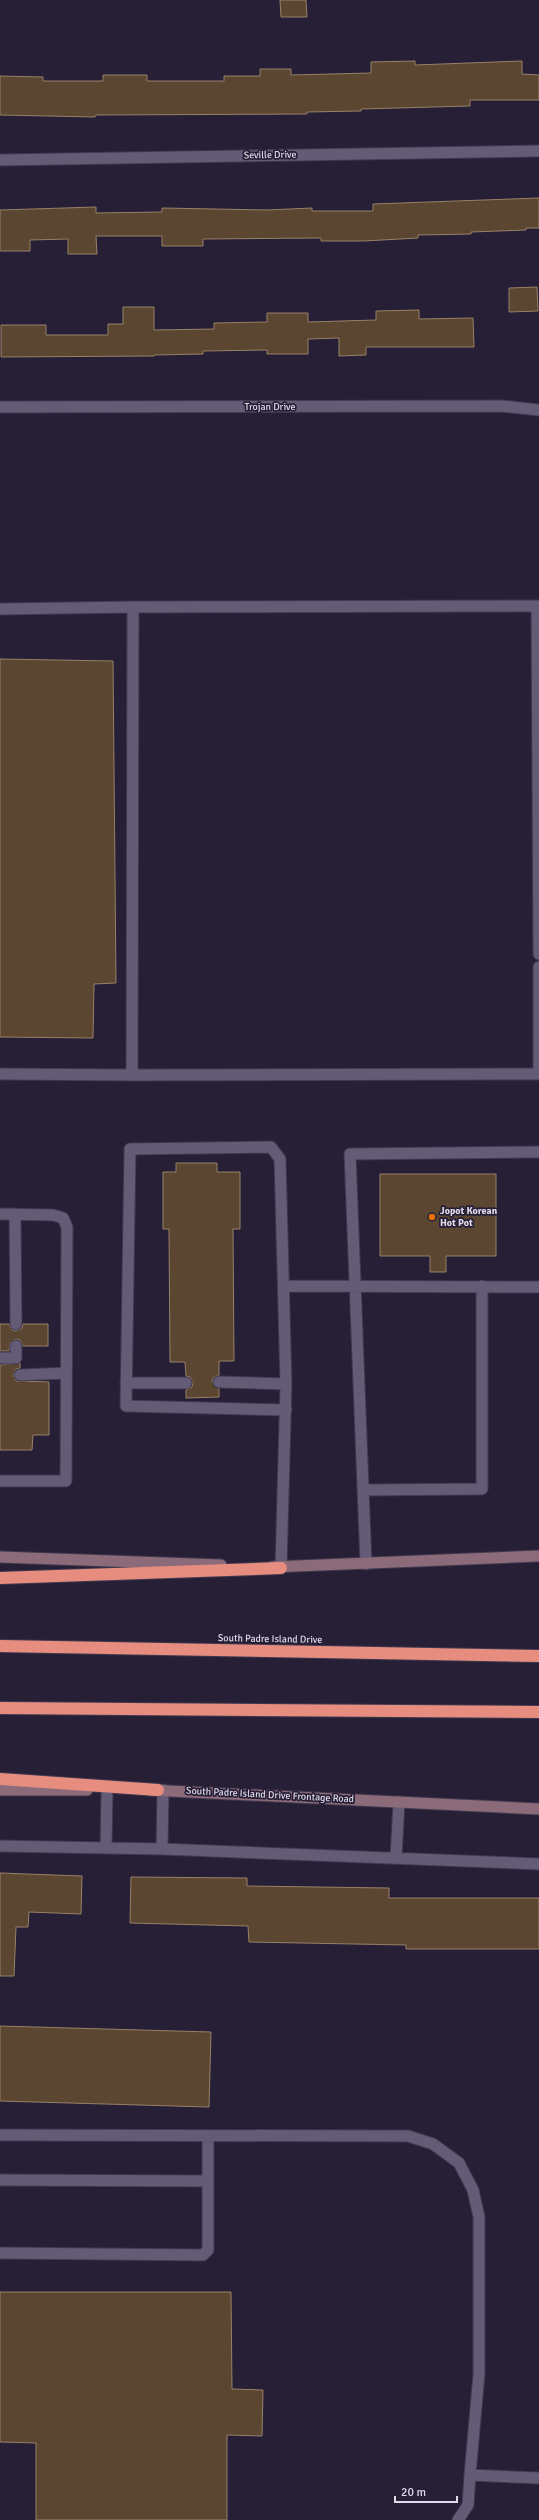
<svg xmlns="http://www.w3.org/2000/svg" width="539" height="2520" font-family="Signika,sans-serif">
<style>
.building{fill:#5b4731;stroke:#978169}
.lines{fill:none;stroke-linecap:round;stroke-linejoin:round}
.service-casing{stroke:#413a4e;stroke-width:13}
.minor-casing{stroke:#413a4e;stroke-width:13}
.secondary-casing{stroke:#413a4e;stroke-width:13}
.motorway-casing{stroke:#413a4e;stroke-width:14}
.service{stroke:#645b76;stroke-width:11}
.minor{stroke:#645b76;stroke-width:11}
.secondary{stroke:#8b6a79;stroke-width:11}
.motorway{stroke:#e78d80;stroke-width:12}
.food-dot{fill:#e8710a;stroke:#271f36;stroke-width:1.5}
.labels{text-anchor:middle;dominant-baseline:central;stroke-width:3.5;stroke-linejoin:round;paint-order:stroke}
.street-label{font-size:10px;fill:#dedae9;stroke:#271f36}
.poi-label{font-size:10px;font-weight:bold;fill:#dedae9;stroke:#271f36;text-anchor:start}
</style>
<rect width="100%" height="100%" fill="#271f36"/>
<path class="building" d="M280 0H306L307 17H281Z
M415 61V65L522 61V74L539 75V100H470V106L361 109V111L307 112V114L96 115 95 117 0 115V76L43 77V81H103V75H147V81H224V76H260V69H291V75L371 73V62Z
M539 198V228H526V230L471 232V234L418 235V238L364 241H321V238L203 239V246H162V236H96L97 254H68V239L30 240V251H0V210L96 207V213L162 212V208L267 210 312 208V211H373V204Z
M537 287 538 311 509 312V288Z
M123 307H154V330L214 329V323L267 322V313H308V322L376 320V311L419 310V319L473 318 474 347H366V355L339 356V338L308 339V354H267V350L203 351V354L154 355V356L1 357V325H46V335H108V324H123Z
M0 659 113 661 116 983 94 984 93 1038 0 1037Z
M176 1163H217V1172H240V1229H233L234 1361H219V1375L213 1378 212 1382 219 1389V1397L186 1398V1390L192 1387 193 1383 190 1377 186 1376 185 1362H170L169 1229H163V1172H176Z
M380 1174H496V1256H446V1272H430V1256H380Z
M0 1324H9L12 1330 16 1331 22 1328 23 1324H48V1346H23L20 1340 16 1339 10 1343 9 1351H0Z
M20 1363V1368L16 1369 13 1375 16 1381 49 1382V1435H33L32 1450H0V1365Z
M0 1873 82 1876 81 1914 29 1912 28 1927H16L14 1976H0Z
M131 1877 247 1878V1886L389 1888V1898H539V1949H406V1945L249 1942 248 1926 130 1923Z
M0 2026 211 2032 209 2107 0 2101Z
M0 2292H231L232 2389 263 2390 262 2436 227 2435V2520H36V2443L0 2442Z"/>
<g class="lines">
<g class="service-casing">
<path id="service" d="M537 606 539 954
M539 606 133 607 132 1075 539 1074V967
M0 609 133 607
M0 1074 132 1075
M0 1214 53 1215 63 1218 67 1227 66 1481H0
M15 1214 16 1324
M284 1286 539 1287
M0 1358H16V1346
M20 1375 66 1373
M219 1382 286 1384
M126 1383H186
M363 1490 482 1489V1286
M366 1564 350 1154 539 1152
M281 1568 286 1384 280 1159 271 1147 130 1149 126 1406 286 1410
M0 1846 162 1849 539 1864
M106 1848 107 1790
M162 1849 163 1790
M396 1858 399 1802
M0 2135 408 2136 433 2144 459 2163 473 2190 479 2217V2374L470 2475 539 2478
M0 2180 208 2181
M0 2253 203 2255 208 2250V2136
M458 2520 468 2505 470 2475"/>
</g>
<g class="minor-casing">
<path id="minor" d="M0 160 539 151
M0 407 502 406 539 410"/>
</g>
<g class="secondary-casing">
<path id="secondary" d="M0 1557 221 1565
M272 1567 539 1556
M0 1790H87
M149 1790 539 1809"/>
</g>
<g class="motorway-casing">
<path id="motorway" d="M0 1578 281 1568
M0 1646 539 1656
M0 1708 539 1712
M0 1779 158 1790"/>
</g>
<use href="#service" class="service"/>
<use href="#minor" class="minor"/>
<use href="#secondary" class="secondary"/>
<use href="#motorway" class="motorway"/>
</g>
<circle class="food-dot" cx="432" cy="1217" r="4"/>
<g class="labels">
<g class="street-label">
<text transform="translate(270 155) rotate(-1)">Seville Drive</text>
<text x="270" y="407">Trojan Drive</text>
<text transform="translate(270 1639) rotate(1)">South Padre Island Drive</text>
<text transform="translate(270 1795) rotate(3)">South Padre Island Drive Frontage Road</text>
</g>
<g class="poi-label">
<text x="440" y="1211">Jopot Korean<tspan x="440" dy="12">Hot Pot</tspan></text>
</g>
</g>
<path d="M395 2496v6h62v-6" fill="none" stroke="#dedae9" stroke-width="2"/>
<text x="401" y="2496" font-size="12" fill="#dedae9" stroke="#271f36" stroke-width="3" paint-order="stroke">20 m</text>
</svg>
